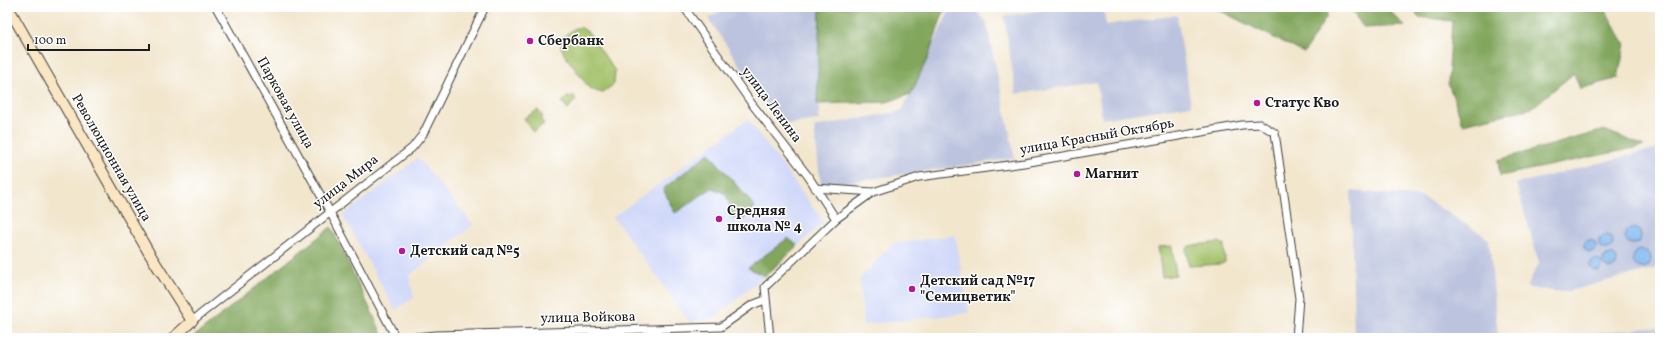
<svg xmlns="http://www.w3.org/2000/svg" width="1667" height="345" font-family="Vollkorn,serif">
<style>
.built{fill:#d1d9f9}
.industrial{fill:#bbc3de}
.green{fill:#a2c068;stroke:#5f6e42}
.forest{fill:#81a65c;stroke:#4e613c}
.water{fill:#7fb8f0;stroke:#4e6a86}
.lines{fill:none;stroke-linecap:round;stroke-linejoin:round}
.street-casing{stroke:#3c3a37;stroke-width:9}
.secondary-casing{stroke:#3c3a37;stroke-width:12}
.street{stroke:#fff;stroke-width:7}
.secondary{stroke:#fbe6c4;stroke-width:10}
.poi-dot{fill:#b5179e;stroke:#fff;stroke-width:1.5}
.labels{text-anchor:middle;dominant-baseline:central;stroke-width:3;stroke-linejoin:round;paint-order:stroke}
.poi-label{font-size:14px;font-weight:bold;fill:#1c1c1c;stroke:#fff;text-anchor:start}
.street-label{font-size:14px;fill:#1c1c1c;stroke:#fff}
</style>
<rect width="100%" height="100%" fill="#fff"/>
<filter id="ink" filterUnits="userSpaceOnUse"><feTurbulence type="fractalNoise" baseFrequency=".025" numOctaves="2"/><feDisplacementMap in="SourceGraphic" scale="8" xChannelSelector="R" yChannelSelector="G"/><feConvolveMatrix kernelMatrix="1 2 1 2 8 2 1 2 1" color-interpolation-filters="sRGB"/></filter>
<filter id="wash" filterUnits="userSpaceOnUse"><feTurbulence type="fractalNoise" baseFrequency=".012" numOctaves="4" result="noise"/><feDisplacementMap in="SourceGraphic" scale="16" xChannelSelector="R" yChannelSelector="G"/><feGaussianBlur stdDeviation="0.9" result="paint"/><feColorMatrix in="noise" values="0 0 0 0 0 0 0 0 0 0 0 0 0 0 0 0 0 1.4 0 .05"/><feComposite in="paint" operator="in"/></filter>
<g filter="url(#wash)">
<rect width="100%" height="100%" fill="#f2e6cd"/>
<path class="built" d="M748 119 824 222 765 276 714 318 690 322 613 217Z
M418 158 473 225 409 276 414 298 395 310 343 215Z
M955 235 969 313 863 325 860 279 892 244Z"/>
<path class="industrial" d="M728 7H819V120L780 125 708 18Z
M951 7H972L986 21 1015 158 821 186 814 127 902 111Z
M1063 7H1103L1106 25 1177 15 1191 105 1102 119 1097 82 1016 94 1004 16Z
M1658 148 1660 149V267L1565 292 1526 288 1539 263 1516 184Z
M1351 191 1423 197 1489 239 1498 338H1354Z
M1660 327V338H1556Z"/>
<path class="green" d="M575 28H582L589 33 615 71 614 84 602 93 590 89 564 54 561 46 562 38Z
M569 95 571 97 573 95 576 99 568 109 562 102Z
M538 110 543 117 541 119 544 124 533 132 524 118Z
M1219 242 1224 245 1225 262 1222 264 1189 266 1186 251 1189 246Z
M1172 246 1176 275 1162 277 1158 247Z"/>
<path class="forest" d="M820 7H945L929 55 911 94 887 102 817 104Z
M1208 7H1327V16L1304 53 1221 11Z
M1349 7H1386L1405 26 1364 28Z
M1412 7H1606L1608 15 1625 44 1618 78 1580 89 1574 73 1532 108 1463 124 1448 83 1452 21 1418 17Z
M1604 130 1644 146 1500 176 1498 160Z
M709 153 755 207 743 220 729 216 730 206 726 194 712 188 675 213 663 189Z
M331 227 384 338H192L202 330Z
M788 238 798 246 765 276 748 268Z"/>
<path class="water" d="M1625 236a8 8 0 1 1 16 0a8 8 0 1 1-16 0Z
M1599 242a7 7 0 1 1 14 0a7 7 0 1 1-14 0Z
M1584 246a6 6 0 1 1 12 0a6 6 0 1 1-12 0Z
M1633 259a9 9 0 1 1 18 0a9 9 0 1 1-18 0Z
M1603 261a7 7 0 1 1 14 0a7 7 0 1 1-14 0Z
M1590 265a6 6 0 1 1 12 0a6 6 0 1 1-12 0Z"/>
</g>
<g filter="url(#ink)">
<g class="lines">
<g class="street-casing">
<path id="street" d="M216 7 330 212 396 338
M684 7 752 104 808 176 836 219
M815 188 873 192
M192 321 412 148 423 134 485 7
M404 338 437 335 721 327 752 305 765 300
M770 338 765 287 836 219 873 192 919 177 1024 163 1242 125 1260 124 1275 133 1299 298 1296 338"/>
</g>
<g class="secondary-casing">
<path id="secondary" d="M8 7 149 253 192 321 173 338"/>
</g>
<use href="#street" class="street"/>
<use href="#secondary" class="secondary"/>
</g>
</g>
<g class="poi-dot">
<circle cx="530" cy="41" r="4"/>
<circle cx="1257" cy="103" r="4"/>
<circle cx="1077" cy="174" r="4"/>
<circle cx="719" cy="219" r="4"/>
<circle cx="402" cy="251" r="4"/>
<circle cx="912" cy="289" r="4"/>
</g>
<g class="labels">
<g class="poi-label">
<text x="538" y="41">Сбербанк</text>
<text x="1265" y="103">Статус Кво</text>
<text x="1085" y="174">Магнит</text>
<text x="727" y="211">Средняя<tspan x="727" dy="16">школа № 4</tspan></text>
<text x="410" y="251">Детский сад №5</text>
<text x="920" y="281">Детский сад №17<tspan x="920" dy="16">"Семицветик"</tspan></text>
</g>
<g class="street-label">
<text transform="translate(285 103) rotate(61)">Парковая улица</text>
<text transform="translate(771 105) rotate(53)">улица Ленина</text>
<text transform="translate(1097 137) rotate(-10)">улица Красный Октябрь</text>
<text transform="translate(111 158) rotate(60)">Революционная улица</text>
<text transform="translate(346 182) rotate(-38)">улица Мира</text>
<text transform="translate(588 318) rotate(-1)">улица Войкова</text>
</g>
</g>
<rect width="1667" height="345" fill="none" stroke="#fff" stroke-width="24"/>
<path d="M28 44v6h121v-6" fill="none" stroke="#1c1c1c" stroke-width="2"/>
<text x="34" y="44" font-size="12" fill="#1c1c1c" stroke="#ffffff" stroke-width="3" paint-order="stroke">100 m</text>
</svg>
